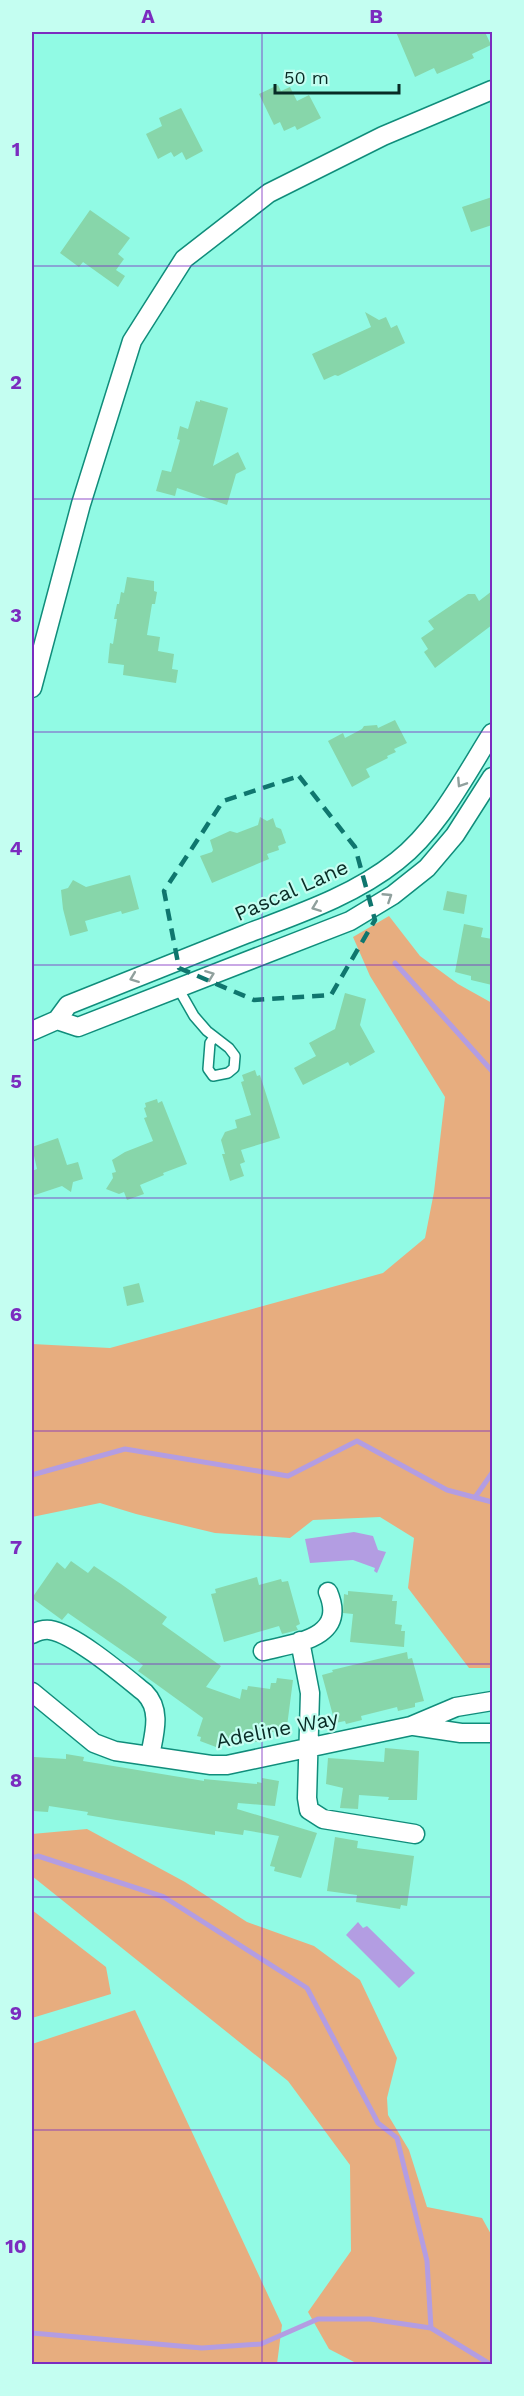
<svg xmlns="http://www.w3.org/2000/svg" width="524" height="2396" font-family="'Work Sans',sans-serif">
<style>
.green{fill:#e7ad7f}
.water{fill:#b39de2}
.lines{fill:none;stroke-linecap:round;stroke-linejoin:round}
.stream{stroke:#b39de2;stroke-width:5}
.building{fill:#87d6aa}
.service-casing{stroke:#108d7b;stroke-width:12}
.minor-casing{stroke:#108d7b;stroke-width:21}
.service{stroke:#fff;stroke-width:9}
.minor{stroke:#fff;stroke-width:18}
.oneway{stroke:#90a09d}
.marked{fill:none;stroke:#0f766e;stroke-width:4.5;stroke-dasharray:12 8;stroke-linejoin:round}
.grid{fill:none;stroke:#7b2cbf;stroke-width:1.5;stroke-opacity:0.55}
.labels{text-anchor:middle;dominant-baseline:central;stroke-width:4.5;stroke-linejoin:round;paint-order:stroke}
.street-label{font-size:21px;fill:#082b25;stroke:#c4fef1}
.neatline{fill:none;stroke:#7b2cbf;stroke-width:2}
.grid-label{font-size:20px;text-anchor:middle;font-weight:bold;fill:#7b2cbf}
</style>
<rect width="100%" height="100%" fill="#91fae4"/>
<path class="green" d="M389 916 420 956 458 984 492 1003V1668H469L408 1588 414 1538 380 1517 313 1520 290 1538 215 1533 136 1514 100 1503 32 1517V1344L110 1348 383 1273 425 1238 434 1192 445 1097 370 976 353 937Z
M87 1829 185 1882 247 1922 314 1946 360 1980 397 2058 387 2098 388 2115 409 2150 427 2207 482 2218 492 2236V2364H358L329 2349 308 2312 351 2251 350 2165 288 2081 32 1876V1834Z
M32 1910 106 1967 111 1994 32 2018Z
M135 2010 282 2325 277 2364H32V2044Z"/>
<path class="water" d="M354 1532 373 1536 378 1550 386 1552 377 1573 374 1571 375 1568 353 1560 310 1563 305 1539Z
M358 1922 363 1928 367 1926 415 1973 399 1988 346 1935Z"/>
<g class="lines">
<path class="stream" d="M395 963 492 1071
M32 1475 125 1449 288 1476 357 1441 447 1490 492 1502
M476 1496 492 1473
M32 1858 38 1856 164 1897 307 1988 378 2123 397 2138 427 2261 431 2328 490 2364
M32 2333 202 2348 261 2344 318 2319H370L431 2328"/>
</g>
<path class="building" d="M396 32H485L491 45 472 54 474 58 437 74 434 68 415 77Z
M278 85 281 91 290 87 297 101 309 95 321 118 297 130 295 126 284 131 280 122 274 125 259 94Z
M181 108 203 151 186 160 182 152 174 157 171 152 158 159 146 134 162 126 159 118Z
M492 197V225L471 232 462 207Z
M90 210 130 238 118 254 124 259 116 270 125 276 118 287 83 262 79 267 60 253Z
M365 312 379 320 386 317 391 328 397 325 405 343 338 376 335 375 324 380 312 354 371 327Z
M200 400 228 408 213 466 238 452 246 469 236 474 227 505 177 488 175 496 156 491 162 470 171 472 180 440 177 439 180 426 188 429 196 401 200 402Z
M127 577 154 581V591L157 592 155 604H152L147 635 160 637 158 651 174 654 172 669 178 670 176 683 123 675 124 665 108 663 110 643 113 644 117 619H114L117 604H119L121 592 124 593Z
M492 591V625L435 668 424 652 428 649 421 638 434 629 428 621 468 594H475L479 601Z
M395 720 407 743 394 749 396 752 387 756 388 758 366 769 370 777 352 787 328 741 343 733 345 738 362 729 364 726 377 725 378 728Z
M260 817 267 821 273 818 276 827 281 829 286 843 278 846 279 850 267 854 269 859 212 883 200 856 212 852 213 850 210 840 230 831 237 833 258 825Z
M130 875 139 909 122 914 121 911 85 921 88 931 70 936 63 909 61 890 68 888 73 880 86 887Z
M447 891 467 895 464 914 443 910Z
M464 924 483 928 481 937 492 939V985L471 980V976L455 972Z
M345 993 366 999 360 1025 375 1052 350 1066 348 1062 303 1085 294 1068 316 1056 309 1043 335 1029Z
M255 1070 257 1076 260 1075 280 1138 241 1150 245 1162 240 1164 244 1176 230 1181 222 1154H225L221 1140 225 1132 237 1128 235 1120 251 1115 241 1082 244 1081 242 1075Z
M157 1099 158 1103 162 1101 187 1164 163 1173 164 1175 140 1185 144 1194 127 1200 124 1192 119 1194 106 1189 113 1178 112 1173 116 1172 112 1160 125 1152 153 1141 144 1118 147 1117 144 1108 146 1107 145 1103Z
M58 1138 67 1165 78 1162 83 1179 73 1182 71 1192 62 1186 32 1196V1171L37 1169 32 1147Z
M139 1283 144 1302 127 1306 123 1287Z
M71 1561 88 1573 94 1566 121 1584 167 1617 162 1624 221 1666 206 1687 240 1699 242 1689 247 1690 248 1686 270 1689 271 1683H276L277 1678 293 1680 286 1734 258 1730 257 1742 220 1737 216 1747 200 1741 201 1737 197 1736 203 1718 138 1671 143 1665 68 1613 62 1620 32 1598 57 1562 65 1569Z
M257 1577 259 1585 281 1579 282 1582 288 1581 300 1624 296 1626 298 1630 282 1634 279 1626 224 1642 211 1594 216 1593 215 1589Z
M348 1591 393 1595 392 1601H397L395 1624 402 1625 401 1631H405L404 1647 350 1642 353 1614 343 1613 344 1594 348 1595Z
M407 1652 408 1659 412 1658 424 1701 415 1703V1707L398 1711 397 1707 361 1716 362 1720 346 1724 345 1721 335 1723 322 1675 333 1672 332 1670Z
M385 1748 419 1751 417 1800H388L389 1797 359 1795 358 1809 340 1808 343 1788 326 1784 328 1758 384 1762Z
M66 1754 84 1757 83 1761 204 1781V1779L257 1784V1782L262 1783V1778L279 1781 275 1806 238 1803 237 1809 317 1833 301 1878 274 1871 275 1867 270 1866 279 1836 244 1830 243 1835 215 1831V1835L116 1820 87 1815 88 1812 49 1806 48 1812 33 1811 32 1761H34V1757L66 1759Z
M335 1837 358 1841 357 1848 414 1856 407 1906 401 1905 400 1909 356 1902 357 1895 327 1891Z"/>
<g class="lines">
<g class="service-casing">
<path id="service" d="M178 988 194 1016 207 1031 229 1048 235 1056 234 1068 228 1073 213 1076 208 1069 210 1043 214 1037"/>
</g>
<g class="minor-casing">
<path id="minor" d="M32 688 81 504 132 341 184 259 269 193 383 136 492 90
M57 1020 78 1027 350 921 393 895 427 868 455 835 492 777
M32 1031 57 1020 68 1005C127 981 187 958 246 934 298 914 353 896 397 861 438 829 465 776 492 733
M32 1634C38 1631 43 1629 50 1630 75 1634 124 1676 145 1693 162 1710 154 1734 150 1756
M300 1641 310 1693 307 1798 309 1810 323 1819 415 1834
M263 1651C294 1643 348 1639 328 1592
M32 1692 94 1743 115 1751 211 1765H227L411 1726 456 1707 492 1701
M414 1726 461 1733H492"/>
</g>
<use href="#service" class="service"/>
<use href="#minor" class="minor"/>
</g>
<defs><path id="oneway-chevron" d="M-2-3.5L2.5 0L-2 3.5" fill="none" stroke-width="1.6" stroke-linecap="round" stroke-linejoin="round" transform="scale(1.5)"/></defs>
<g class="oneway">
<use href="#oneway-chevron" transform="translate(461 783) rotate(123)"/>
<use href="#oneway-chevron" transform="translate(388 897) rotate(-33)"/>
<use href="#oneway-chevron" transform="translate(316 907) rotate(159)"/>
<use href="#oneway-chevron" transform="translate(210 975) rotate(-21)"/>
<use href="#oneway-chevron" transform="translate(134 978) rotate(159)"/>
</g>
<path class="marked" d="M299 776 355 847 375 920 331 995 254 1000 179 968 164 891 223 801Z"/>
<path class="grid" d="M262 32V2364M32 266H492M32 499H492M32 732H492M32 965H492M32 1198H492M32 1431H492M32 1664H492M32 1897H492M32 2130H492"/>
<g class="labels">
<g class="street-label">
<text transform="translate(291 890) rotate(-24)">Pascal Lane</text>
<text transform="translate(277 1729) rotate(-11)">Adeline Way</text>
</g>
</g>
<rect width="524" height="2396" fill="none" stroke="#c4fef1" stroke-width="66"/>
<path d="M275 84v9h124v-9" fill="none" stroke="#082b25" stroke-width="3"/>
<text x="284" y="84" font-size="18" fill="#082b25" stroke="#c4fef1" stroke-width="4.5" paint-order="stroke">50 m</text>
<rect x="33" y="33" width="458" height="2330" class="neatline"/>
<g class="grid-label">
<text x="148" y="23">A</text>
<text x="376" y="23">B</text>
<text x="16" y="156">1</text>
<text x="16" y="389">2</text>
<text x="16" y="622">3</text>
<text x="16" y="855">4</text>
<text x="16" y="1088">5</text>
<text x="16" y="1321">6</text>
<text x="16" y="1554">7</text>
<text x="16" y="1787">8</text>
<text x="16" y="2020">9</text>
<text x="16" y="2253">10</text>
</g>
</svg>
